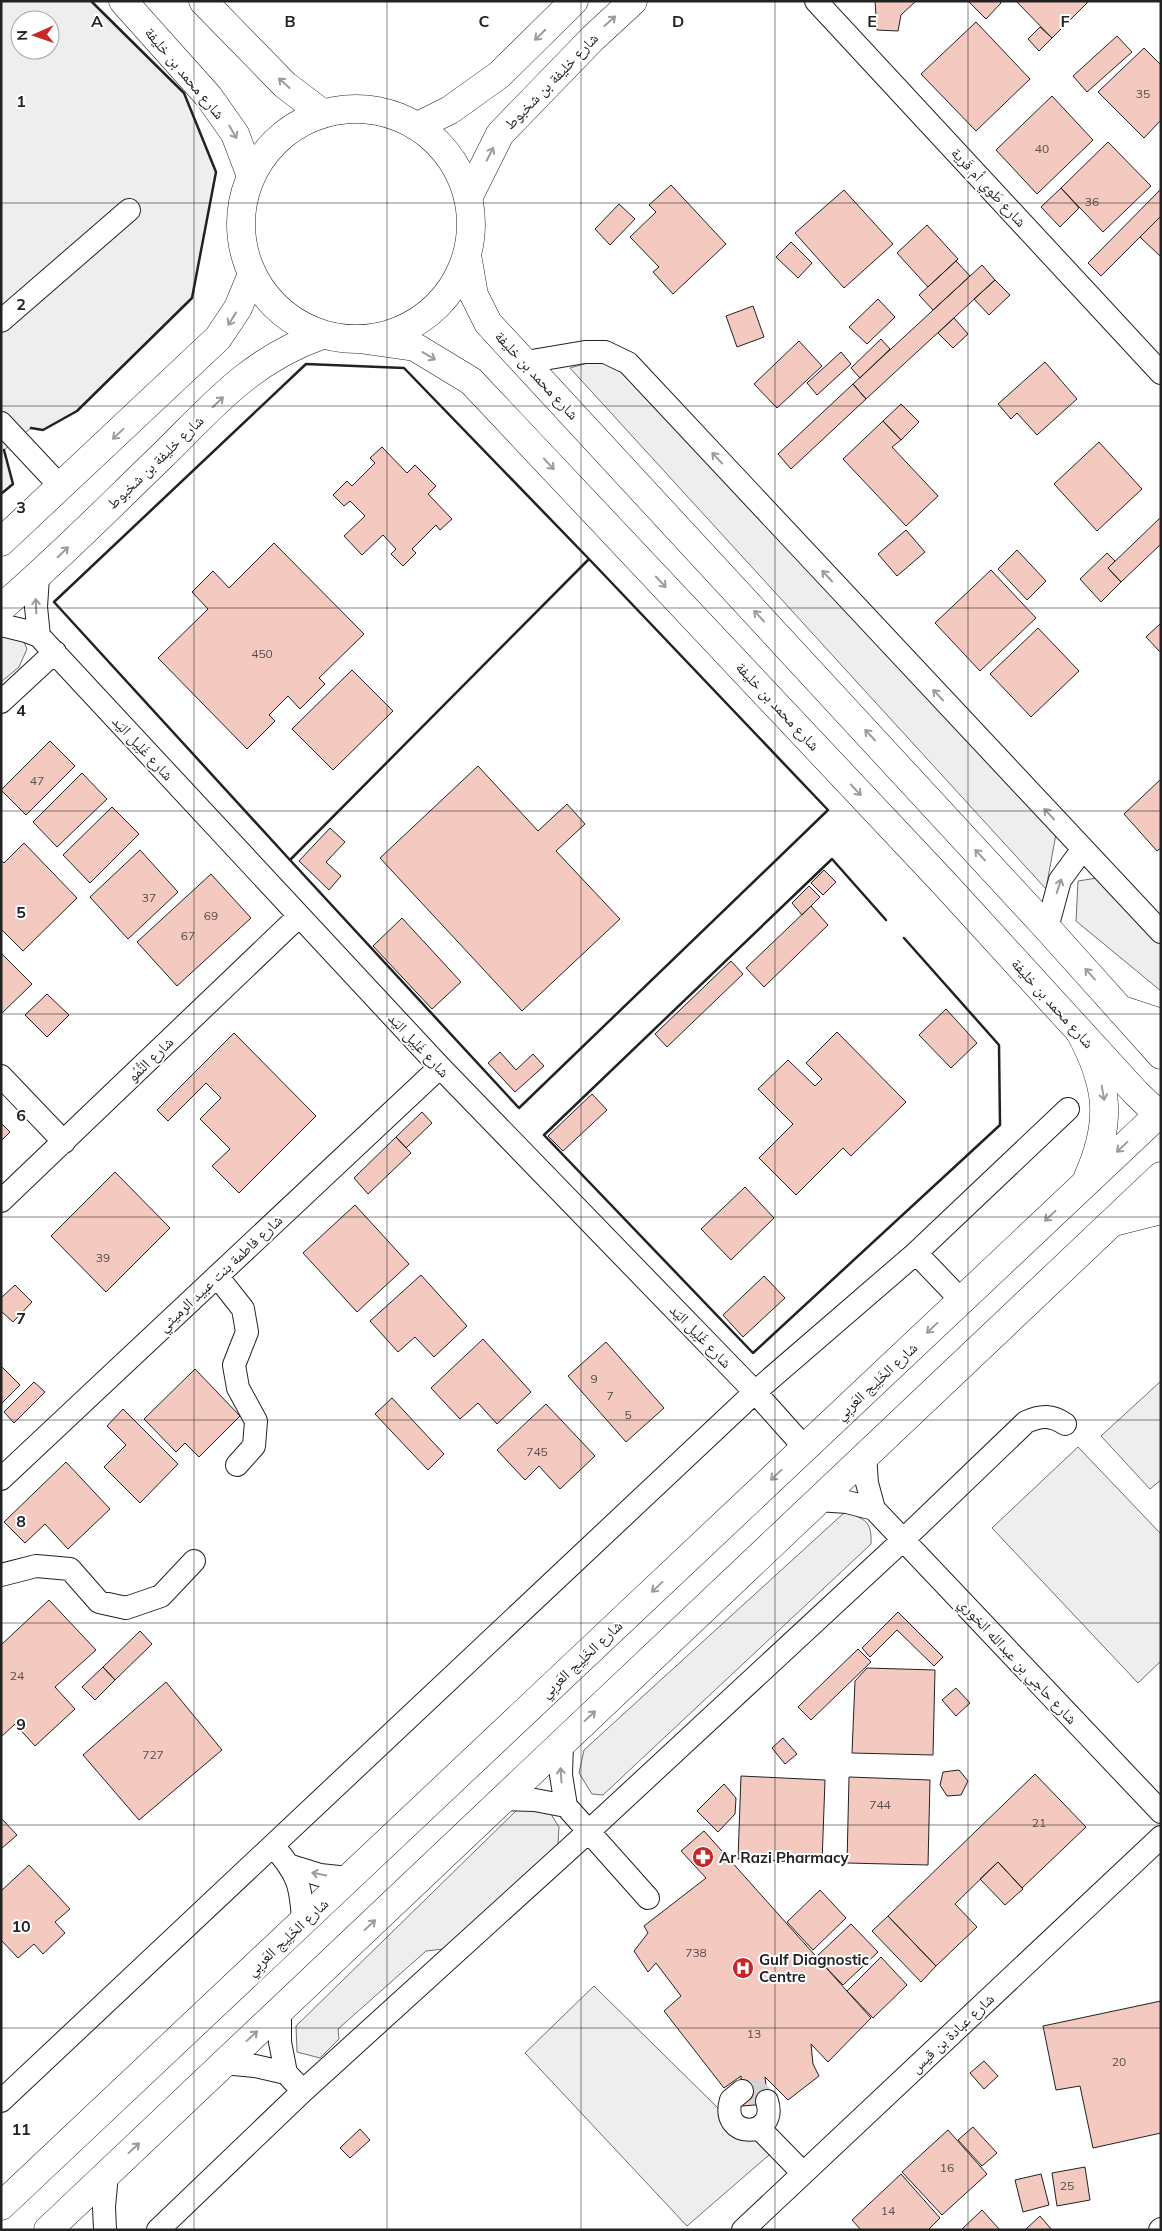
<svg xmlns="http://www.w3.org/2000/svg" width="1162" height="2231" font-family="Mulish,'Noto Naskh Arabic',sans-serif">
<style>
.green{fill:#eee;stroke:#6f6f6f;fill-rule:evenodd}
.building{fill:#f3c9c0;stroke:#222}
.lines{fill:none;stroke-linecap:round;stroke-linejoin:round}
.minor-tunnel{stroke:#d3d3d3;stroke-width:22;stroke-dasharray:22 11;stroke-linecap:butt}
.minor-casing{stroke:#222;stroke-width:24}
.major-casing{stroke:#222;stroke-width:29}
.highway-casing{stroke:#222;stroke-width:29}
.minor{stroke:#fff;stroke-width:22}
.major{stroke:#fff;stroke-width:28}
.highway{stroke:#fff;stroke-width:28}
.wall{stroke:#222;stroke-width:2.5}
.oneway{stroke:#9c9c9c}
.grid{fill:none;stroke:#222;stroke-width:1;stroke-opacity:0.55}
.labels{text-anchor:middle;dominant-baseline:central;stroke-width:4;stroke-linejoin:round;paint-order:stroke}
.number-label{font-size:12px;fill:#564c4a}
.street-label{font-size:15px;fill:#222;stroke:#fff}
.poi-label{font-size:15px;font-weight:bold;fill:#222;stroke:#fff;text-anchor:start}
.grid-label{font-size:16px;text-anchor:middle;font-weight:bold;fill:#222;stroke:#fff;stroke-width:4;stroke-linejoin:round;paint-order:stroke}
</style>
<rect width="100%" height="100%" fill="#fff"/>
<path class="green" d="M1 1H91L184 93 216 172 192 298 77 411 43 430 31 428 4 450 13 484 1 494ZM20 20H50V50H20Z
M608 357 1056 834 1046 889 570 368Z
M1 626 18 628 27 649 19 667 1 682Z
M1097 878 1161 942V991L1076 921 1078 881Z
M1161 1381V1480L1150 1489 1101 1436Z
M1078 1447 1161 1534V1661L1138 1683 992 1528Z
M845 1512C865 1519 872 1521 871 1544L603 1795 592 1794 579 1773 584 1750Z
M521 1806 549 1811 559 1827 558 1844 444 1949 426 1951 338 2029 339 2039 320 2058 297 2052 296 2026Z
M594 1986 718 2108 729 2130 762 2140 769 2155 687 2226 525 2053Z"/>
<path class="building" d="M875 1H916L901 15 898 31 877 30Z
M968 1H999L1001 3 986 19Z
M1016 1H1089L1052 38Z
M976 22 1030 79 976 131 921 74Z
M1040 27 1052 38 1039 51 1028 39Z
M1117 36 1132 52 1087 92 1073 76Z
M1144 48 1161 65V120L1144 138 1098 92Z
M1052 96 1093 140 1037 194 996 150Z
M1108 142 1151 186 1103 232 1061 188Z
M671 185 726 244 673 294 653 272 659 267 630 237 656 212 649 205Z
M1061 188 1079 208 1060 227 1041 207Z
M1161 189V216L1101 276 1088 263Z
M844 190 893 244 844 288 795 233Z
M619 204 635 219 610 245 595 229Z
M1161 216V257L1140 237Z
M927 225 958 259 928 287 897 253Z
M791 242 812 263 798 278 776 257Z
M956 261 970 276 933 310 919 295Z
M982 265 995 280 866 399 853 384Z
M995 280 1010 295 989 315 974 299Z
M878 299 895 317 867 344 849 327Z
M753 306 764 337 737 347 726 316Z
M954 318 968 334 953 348 938 333Z
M881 339 890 349 860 378 851 368Z
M799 341 822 366 777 408 754 384Z
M841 352 851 364 817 395 807 383Z
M1045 362 1077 399 1037 435 1017 413 1011 419 998 404Z
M853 384 866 399 791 469 778 454Z
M901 404 919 422 901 440 883 421Z
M883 421 901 440 892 447 938 496 906 526 843 459Z
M1099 442 1142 489 1097 531 1054 484Z
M382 447 407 473 415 465 436 486 428 494 452 519 440 530 436 525 412 549 416 553 403 566 391 554 396 549 383 535 362 555 344 536 365 516 350 501 344 506 333 495 347 481 352 486 375 463 370 458Z
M1161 517V544L1121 582 1108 568Z
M906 530 925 552 897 576 878 554Z
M274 543 364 634 319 678 325 684 300 709 288 696 269 715 275 721 247 749 158 658 208 609 192 592 213 571 229 588Z
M1017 550 1046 581 1027 600 998 569Z
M1107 553 1115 561 1108 568 1121 582 1101 602 1080 579Z
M991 570 1036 618 980 671 935 623Z
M1161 623V653L1146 637Z
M1038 628 1079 671 1031 717 990 674Z
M352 670 393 711 333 770 292 729Z
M50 741 75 766 26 815 1 790Z
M478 766 538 831 567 804 585 824 556 851 620 919 522 1011 380 858Z
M82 773 107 799 57 847 33 822Z
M1161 779V848L1157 851 1124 814Z
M112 807 139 834 90 883 63 855Z
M330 828 345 842 326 862 341 876 329 890 299 861Z
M24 843 77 898 23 951 1 929V860L4 863Z
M140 850 178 892 128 939 90 897Z
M824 870 836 882 823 895 811 883Z
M211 874 251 918 177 986 137 942Z
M809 886 820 897 802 915 792 903Z
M811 906 828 925 764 987 746 968Z
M402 918 461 982 432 1009 373 946Z
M1 953 32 984 1 1014Z
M731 961 743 974 667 1047 655 1034Z
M47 994 69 1015 47 1037 25 1015Z
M946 1009 977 1043 951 1068 919 1035Z
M837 1032 906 1102 851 1156 843 1148 796 1195 759 1158 793 1124 758 1089 788 1060 815 1086 822 1079 806 1063Z
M234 1033 316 1116 239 1193 212 1166 230 1149 200 1119 221 1098 206 1083 168 1121 157 1110Z
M500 1052 516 1070 533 1054 544 1066 515 1092 488 1063Z
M592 1094 607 1110 563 1151 548 1136Z
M422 1112 432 1123 406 1148 396 1137Z
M1 1123 10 1132 1 1141Z
M396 1137 411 1153 368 1194 354 1178Z
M115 1172 170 1228 106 1292 51 1236Z
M745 1187 774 1218 731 1260 701 1229Z
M355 1205 409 1264 357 1312 303 1253Z
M421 1275 467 1326 434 1357 415 1337 398 1352 370 1321Z
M764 1276 785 1298 743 1337 723 1315Z
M15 1285 32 1302 13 1322 1 1311V1298Z
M483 1339 531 1392 497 1424 478 1403 460 1419 431 1388Z
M606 1342 664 1408 626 1442 568 1376Z
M1 1366 20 1385 1 1404Z
M195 1369 240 1416 199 1457 185 1443 176 1452 144 1419Z
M34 1382 45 1392 14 1423 4 1412Z
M392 1398 444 1454 428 1470 375 1414Z
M546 1404 595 1456 560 1489 539 1466 525 1480 497 1450Z
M123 1409 178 1464 140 1503 104 1467 126 1445 107 1426Z
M66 1462 110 1509 68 1549 45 1524 25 1543 4 1522Z
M49 1600 96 1650 55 1687 75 1709 35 1746 15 1724 1 1737V1645Z
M898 1612 943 1657 934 1666 897 1630 870 1657 862 1648Z
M140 1631 152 1644 115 1680 103 1667Z
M858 1649 871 1662 811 1720 798 1707Z
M103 1667 115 1680 95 1700 82 1687Z
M867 1668 935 1670 933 1755 852 1753 855 1681Z
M166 1682 222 1750 139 1820 83 1755Z
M956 1688 970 1703 956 1716 942 1700Z
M783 1738 797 1754 785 1764 772 1748Z
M959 1770 968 1781 961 1795 947 1796 940 1785 943 1772Z
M1035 1774 1086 1827 1022 1888 998 1862 955 1904 977 1927 936 1966 888 1916Z
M741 1776 825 1780 822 1863 738 1859Z
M849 1777 930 1780 928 1865 847 1863Z
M724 1784 736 1798 735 1814 718 1832 697 1811Z
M1 1818 17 1835 1 1849Z
M704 1831 871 2018 828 2062 811 2044 813 2064 819 2076 788 2100 765 2077 768 2104 742 2106 741 2076 724 2088 664 2011 681 1996 656 1963 648 1972 634 1951 648 1933 644 1926 706 1878 681 1851Z
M998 1862 1023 1889 1005 1905 980 1879Z
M29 1865 70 1909 55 1922 65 1933 43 1954 34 1944 18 1958 1 1940V1891Z
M820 1890 846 1918 813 1950 787 1922Z
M888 1916 936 1966 921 1982 872 1931Z
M851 1924 878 1952 843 1985 816 1957Z
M881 1957 907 1985 873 2018 847 1991Z
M1161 2001V2133L1093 2148 1080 2086 1056 2090 1043 2026Z
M984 2061 998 2076 984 2089 970 2073Z
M973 2127 997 2153 982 2166 958 2140Z
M360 2129 370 2140 350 2158 340 2148Z
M948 2130 987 2174 942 2215 902 2172Z
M1085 2167 1090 2200 1057 2206 1052 2173Z
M901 2174 940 2218 928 2230H861L852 2220Z
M1041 2174 1049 2205 1023 2212 1015 2180Z
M982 2210 1000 2230H961Z
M1040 2216 1052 2230H1025Z"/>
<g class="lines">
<path class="minor-tunnel" d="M742 2091H757L767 2101"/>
<g class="minor-casing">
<path id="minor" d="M816 1 1161 373
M1 321 129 210
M526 362 585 352H605L628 363 1161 932
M1 423 61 487
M38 577 36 607 39 636
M1 625 26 631 39 636 440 1067 755 1392 805 1448
M1 702 55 652
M1047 928 1060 880 1082 850
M1 1076 64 1142
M1 1201 298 917
M916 1253 961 1300
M217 1276 243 1309 247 1332 234 1365 238 1388 256 1421 254 1446 237 1465
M865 1455 867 1483 874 1509 1161 1812
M1 1479 440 1067
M818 1500 847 1502 874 1509
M1 1575 36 1566 70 1569 99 1602 126 1608 161 1596 194 1561
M562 1743 561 1775 566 1806 648 1898
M503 1799 535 1800 566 1806
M274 1847C298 1874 301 1885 303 1921
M291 1866 320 1875 348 1878
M280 2010V2042L286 2073 303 2091
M223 2063 255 2066 286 2073
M742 2091 731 2100C719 2140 779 2139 767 2101
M1 2101 755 1392 916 1253 1068 1109
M759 2128 803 2173
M105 2230 104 2207 107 2174
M158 2230 303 2091 588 1832 903 1540 1026 1422C1041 1415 1052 1415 1065 1424
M743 2230 1161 1837
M1160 2230 1161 2229"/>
</g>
<g class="major-casing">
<path id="major" d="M123 1 209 97 235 134 251 176
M203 1 285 85 322 113
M241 224a115 115 0 1 1 230 0a115 115 0 1 1-230 0Z
M418 126 450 110 499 75 574 1
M468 198 500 134 593 38 633 1
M467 255 474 295 488 323 1047 928 1161 1055
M366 340 415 347 471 381 943 882 1136 1093 1161 1117
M1 542 218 338 238 308 252 274
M1 608C57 560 108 508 161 457 213 406 250 360 322 335"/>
</g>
<g class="highway-casing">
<path id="highway" d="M1122 1010 1161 1023
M1080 1032C1108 1084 1113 1121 1088 1177
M1114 1222 1161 1210
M1 2206 1161 1112
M48 2230 1161 1176"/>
</g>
<use href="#minor" class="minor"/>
<use href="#major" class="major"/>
<use href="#highway" class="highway"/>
<path class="wall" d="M306 364 404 368 589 559 290 860 54 602Z
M31 428 43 430 77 411 192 298 216 172 184 93 91 1
M1 494 13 484 4 450
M290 860 519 1108 828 810 589 559
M886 920 832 859 544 1135 753 1353 1000 1125 999 1045 904 938"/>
</g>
<defs><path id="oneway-shaft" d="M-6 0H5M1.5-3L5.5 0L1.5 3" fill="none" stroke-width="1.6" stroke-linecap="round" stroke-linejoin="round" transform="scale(1.25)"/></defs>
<g class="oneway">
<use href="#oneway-shaft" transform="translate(610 21) rotate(-42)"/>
<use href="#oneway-shaft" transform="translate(540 35) rotate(136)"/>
<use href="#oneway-shaft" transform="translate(284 83) rotate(-138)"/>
<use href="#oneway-shaft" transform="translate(233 132) rotate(60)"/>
<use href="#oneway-shaft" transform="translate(490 154) rotate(-63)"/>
<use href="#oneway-shaft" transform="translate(232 319) rotate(122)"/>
<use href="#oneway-shaft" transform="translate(429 356) rotate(31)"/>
<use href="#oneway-shaft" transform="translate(218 402) rotate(-44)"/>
<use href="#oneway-shaft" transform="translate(118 434) rotate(137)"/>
<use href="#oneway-shaft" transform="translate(717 458) rotate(-133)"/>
<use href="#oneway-shaft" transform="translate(549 464) rotate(47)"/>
<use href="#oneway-shaft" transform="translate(63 552) rotate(-44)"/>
<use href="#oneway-shaft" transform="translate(827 576) rotate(-133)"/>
<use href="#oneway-shaft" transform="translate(661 582) rotate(47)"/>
<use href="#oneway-shaft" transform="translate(36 606) rotate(-92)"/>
<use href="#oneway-shaft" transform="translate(759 616) rotate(-133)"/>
<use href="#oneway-shaft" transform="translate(938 695) rotate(-133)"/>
<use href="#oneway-shaft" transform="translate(870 735) rotate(-133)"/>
<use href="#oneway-shaft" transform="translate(856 790) rotate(47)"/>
<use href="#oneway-shaft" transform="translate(1049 814) rotate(-133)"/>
<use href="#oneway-shaft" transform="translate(980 855) rotate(-133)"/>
<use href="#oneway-shaft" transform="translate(1059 886) rotate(-72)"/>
<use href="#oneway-shaft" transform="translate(1090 974) rotate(-132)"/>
<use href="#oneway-shaft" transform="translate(1103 1093) rotate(80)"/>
<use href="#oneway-shaft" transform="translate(1122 1147) rotate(137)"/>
<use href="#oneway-shaft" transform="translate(1050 1216) rotate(137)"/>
<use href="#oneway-shaft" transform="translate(932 1328) rotate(137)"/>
<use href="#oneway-shaft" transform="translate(776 1475) rotate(137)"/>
<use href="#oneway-shaft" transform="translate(657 1587) rotate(137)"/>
<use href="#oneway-shaft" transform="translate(590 1716) rotate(-43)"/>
<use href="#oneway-shaft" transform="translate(561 1775) rotate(-94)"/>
<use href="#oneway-shaft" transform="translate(319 1874) rotate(-168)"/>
<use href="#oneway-shaft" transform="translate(370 1925) rotate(-43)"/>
<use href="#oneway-shaft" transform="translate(252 2036) rotate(-43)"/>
<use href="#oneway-shaft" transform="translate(134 2148) rotate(-43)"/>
</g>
<path class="grid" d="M194 1V2230M387 1V2230M581 1V2230M775 1V2230M968 1V2230M1 203H1161M1 406H1161M1 608H1161M1 811H1161M1 1014H1161M1 1217H1161M1 1420H1161M1 1623H1161M1 1825H1161M1 2028H1161"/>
<defs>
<g id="pharmacy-disc" transform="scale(1.125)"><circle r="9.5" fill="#c62828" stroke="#fff"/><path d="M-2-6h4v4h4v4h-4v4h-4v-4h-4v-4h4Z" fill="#fff"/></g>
<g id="hospital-disc" transform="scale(1.125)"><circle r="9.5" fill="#c62828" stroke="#fff"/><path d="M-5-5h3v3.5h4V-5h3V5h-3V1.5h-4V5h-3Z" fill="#fff"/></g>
</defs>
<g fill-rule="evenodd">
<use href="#pharmacy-disc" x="703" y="1857"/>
<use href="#hospital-disc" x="743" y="1968"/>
</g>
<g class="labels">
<g class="number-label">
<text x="1143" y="93">35</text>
<text x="1042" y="148">40</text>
<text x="1092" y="201">36</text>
<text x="262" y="653">450</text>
<text x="37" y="780">47</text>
<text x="149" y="897">37</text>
<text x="211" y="915">69</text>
<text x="188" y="935">67</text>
<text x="103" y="1257">39</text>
<text x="594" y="1378">9</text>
<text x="610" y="1395">7</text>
<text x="628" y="1414">5</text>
<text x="537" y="1451">745</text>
<text x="17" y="1675">24</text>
<text x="153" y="1754">727</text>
<text x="880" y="1804">744</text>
<text x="1039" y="1822">21</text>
<text x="696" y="1952">738</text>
<text x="754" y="2033">13</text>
<text x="1119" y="2061">20</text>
<text x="947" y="2167">16</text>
<text x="1067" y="2185">25</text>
<text x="888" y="2210">14</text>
</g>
<g class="street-label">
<text transform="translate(185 73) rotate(50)">شارع محمد بن خليفة</text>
<text transform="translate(551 81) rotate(-46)">شارع خليفة بن شخبوط</text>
<text transform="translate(989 187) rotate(47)">شارع طَوي أم قَرية</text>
<text transform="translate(537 375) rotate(47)">شارع محمد بن خليفة</text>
<text transform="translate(155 462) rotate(-44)">شارع خليفة بن شخبوط</text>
<text transform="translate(778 706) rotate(47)">شارع محمد بن خليفة</text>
<text transform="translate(143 748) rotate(47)">شارع غَلِيل اليَد</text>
<text transform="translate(1053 1003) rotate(48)">شارع محمد بن خليفة</text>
<text transform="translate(419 1045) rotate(47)">شارع غَلِيل اليَد</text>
<text transform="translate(150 1059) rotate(-44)">شارع النُّمُو</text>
<text transform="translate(220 1273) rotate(-43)">شارع فاطمة بنت عبيد الرميثي</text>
<text transform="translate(701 1336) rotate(46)">شارع غَلِيل اليَد</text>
<text transform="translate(876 1381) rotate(-43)">شارع الخَلِيج العَربِي</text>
<text transform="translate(581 1659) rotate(-43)">شارع الخَلِيج العَربِي</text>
<text transform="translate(1018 1661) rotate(47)">شارع حاجي بن عبدالله الخوري</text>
<text transform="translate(287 1937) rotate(-43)">شارع الخَلِيج العَربِي</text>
<text transform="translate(952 2033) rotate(-43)">شارع عبادة بن قيس</text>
</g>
<g class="poi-label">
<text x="719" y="1857">Ar Razi Pharmacy</text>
<text x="759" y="1959">Gulf Diagnostic<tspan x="759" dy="17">Centre</tspan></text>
</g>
</g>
<g class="grid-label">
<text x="97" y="27">A</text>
<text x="290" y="27">B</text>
<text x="484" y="27">C</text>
<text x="678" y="27">D</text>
<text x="872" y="27">E</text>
<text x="1065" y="27">F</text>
<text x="21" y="107">1</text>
<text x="21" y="310">2</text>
<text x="21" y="513">3</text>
<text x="21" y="716">4</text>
<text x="21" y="918">5</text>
<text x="21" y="1121">6</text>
<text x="21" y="1324">7</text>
<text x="21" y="1527">8</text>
<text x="21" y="1730">9</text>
<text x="21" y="1932">10</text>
<text x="21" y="2135">11</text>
</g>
<rect width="1162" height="2231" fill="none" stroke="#222222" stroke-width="5"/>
<g transform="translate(35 35) rotate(268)"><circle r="24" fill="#ffffff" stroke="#a7a7a7"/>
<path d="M0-4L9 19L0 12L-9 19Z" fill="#c62828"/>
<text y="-8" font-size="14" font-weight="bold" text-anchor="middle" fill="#222222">N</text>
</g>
</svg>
